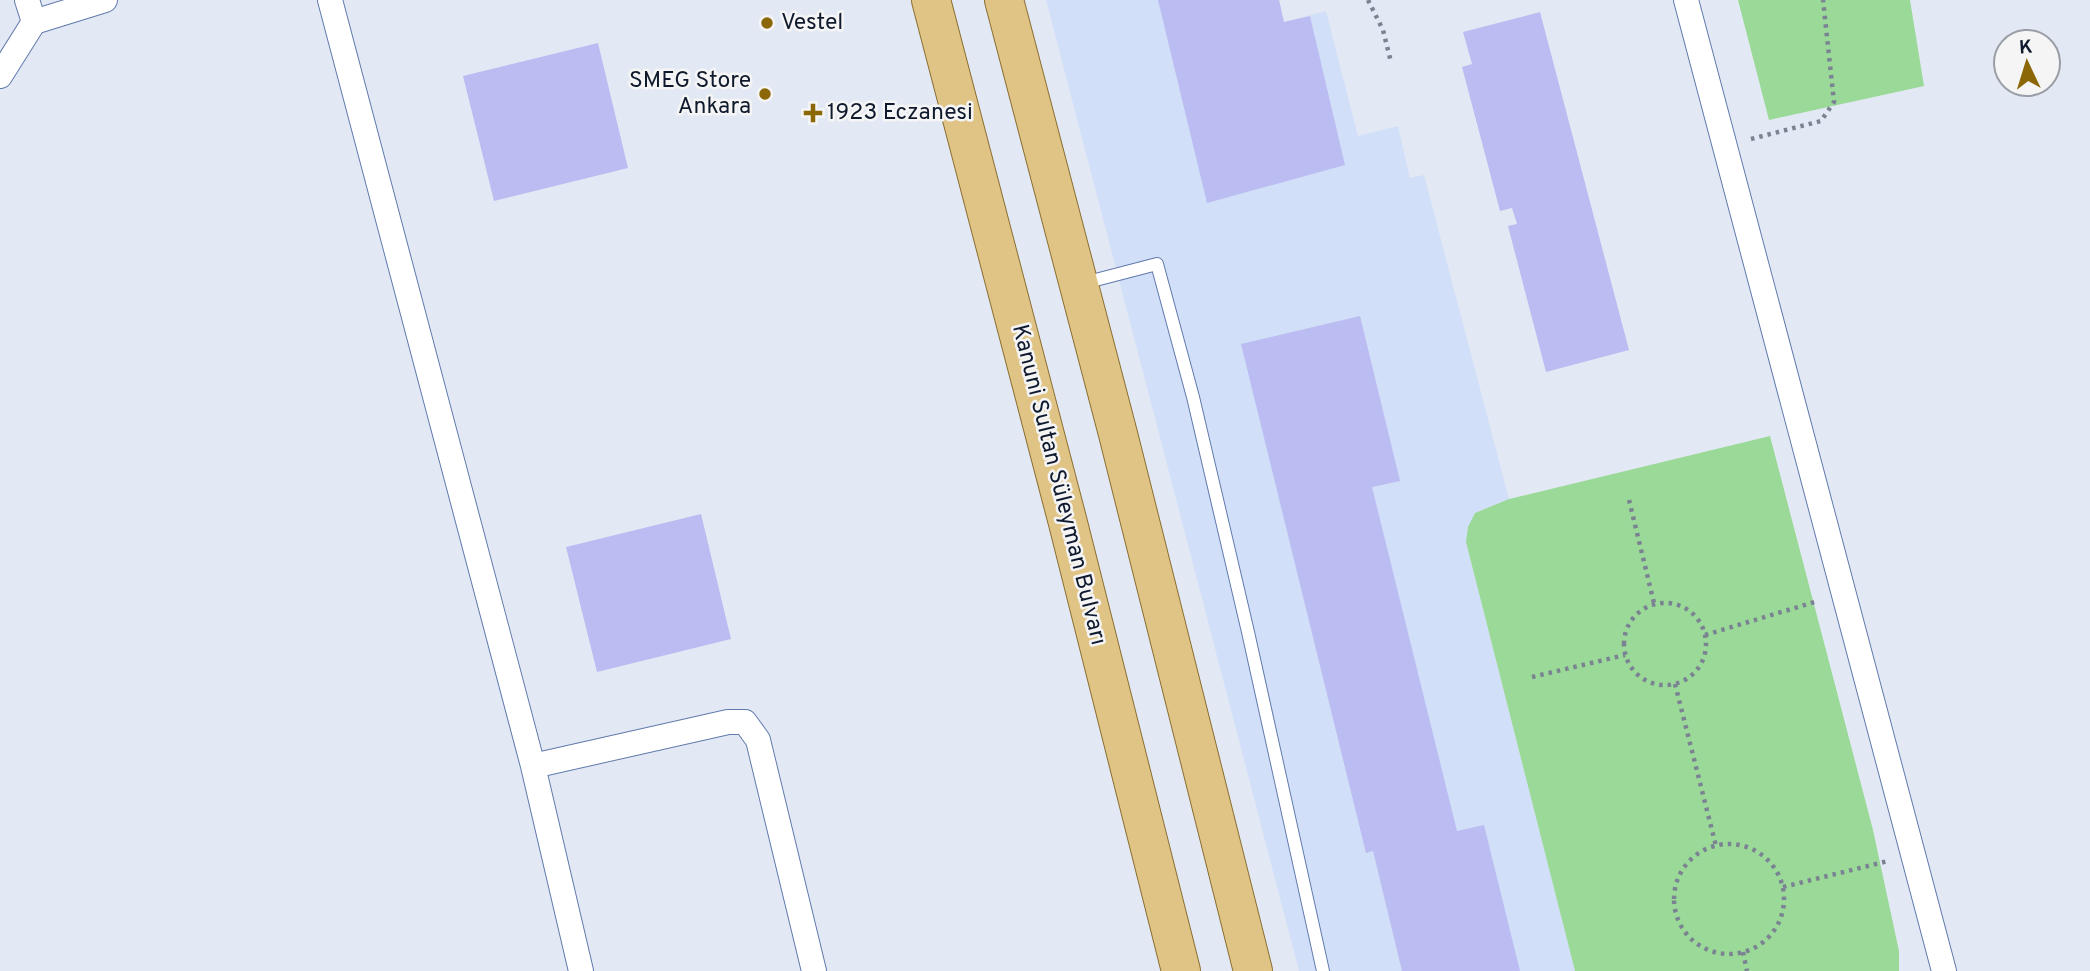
<svg xmlns="http://www.w3.org/2000/svg" width="2090" height="971" font-family="Overpass,sans-serif">
<style>
.built{fill:#d2dff8}
.green{fill:#9ad998}
.building{fill:#bbbcf1}
.lines{fill:none;stroke-linecap:round;stroke-linejoin:round}
.service-casing{stroke:#617aac;stroke-width:14}
.minor-casing{stroke:#617aac;stroke-width:26}
.primary-casing{stroke:#8a6f33;stroke-width:40}
.path{stroke:#7b8392;stroke-width:4.5;stroke-dasharray:3.5 5;stroke-linecap:butt}
.service{stroke:#fff;stroke-width:12}
.minor{stroke:#fff;stroke-width:24}
.primary{stroke:#e0c486;stroke-width:38}
.poi-dot{fill:#8b6707;stroke:#f5f5f5;stroke-width:2.5}
.labels{text-anchor:middle;dominant-baseline:central;stroke-width:5;stroke-linejoin:round;paint-order:stroke}
.poi-label{font-size:23px;fill:#101a2e;stroke:#f5f5f5;text-anchor:start}
.street-label{font-size:23px;fill:#101a2e;stroke:#f5f5f5}
</style>
<rect width="100%" height="100%" fill="#e3e9f4"/>
<path class="built" d="M1046 0H1279L1284 22 1326 11 1358 136 1398 126 1410 178 1424 175 1509 499 1475 513 1466 542 1575 971H1299Z"/>
<path class="green" d="M1738 0H1910L1924 86 1769 120Z
M1770 436 1873 830 1899 951V971H1575L1466 542 1468 527 1475 513 1509 499Z"/>
<path class="building" d="M1158 0H1279L1284 22 1310 16 1345 165 1207 203Z
M1540 12 1629 350 1546 372 1508 226 1517 224 1512 208 1500 211 1462 67 1472 64 1463 32Z
M598 43 628 168 494 201 463 76Z
M1360 316 1400 481 1372 487 1457 831 1484 825 1520 971H1402L1373 851 1366 853 1241 344Z
M701 514 731 639 597 672 566 547Z"/>
<g class="lines">
<g class="service-casing">
<path id="service" d="M1084 283 1157 264 1193 397 1248 632 1323 971"/>
</g>
<g class="minor-casing">
<path id="minor" d="M27 0 34 22
M330 0 533 766 581 971
M1686 0 1944 971
M34 22 105 0
M0 76 34 22
M533 766 728 722H745L758 740 814 971"/>
</g>
<g class="primary-casing">
<path id="primary" d="M931 0 1068 523 1181 971
M1004 0 1118 434 1253 971"/>
</g>
<path class="path" d="M1368 0 1383 30 1391 62
M1751 139 1821 121 1834 102 1823 0
M1629 500 1654 603
M1624 644a41 41 0 1 1 82 0a41 41 0 1 1-82 0Z
M1705 635 1818 601
M1532 677 1625 655
M1675 684 1716 846
M1674 899a55 55 0 1 1 110 0a55 55 0 1 1-110 0Z
M1783 887 1888 861
M1743 952 1747 971"/>
<use href="#service" class="service"/>
<use href="#minor" class="minor"/>
<use href="#primary" class="primary"/>
</g>
<g class="poi-dot">
<circle cx="767" cy="23" r="7"/>
<circle cx="765" cy="94" r="7"/>
<path d="M809.5 102.5h7v7h7v7h-7v7h-7v-7h-7v-7h7z"/>
</g>
<g class="labels">
<g class="poi-label">
<text x="781" y="23">Vestel</text>
<text x="751" y="81" text-anchor="end">SMEG Store<tspan x="751" dy="26">Ankara</tspan></text>
<text x="827" y="113">1923 Eczanesi</text>
</g>
<g class="street-label">
<text transform="translate(1058 485) rotate(76)">Kanuni Sultan Süleyman Bulvarı</text>
</g>
</g>
<g transform="translate(2027 63) rotate(356)"><circle r="33" fill="#f5f5f5" stroke="#999da5" stroke-width="2"/>
<path d="M0-5L12 26L0 18L-12 26Z" fill="#8b6707"/>
<text y="-10" font-size="19" font-weight="bold" text-anchor="middle" fill="#101a2e">K</text>
</g>
</svg>
